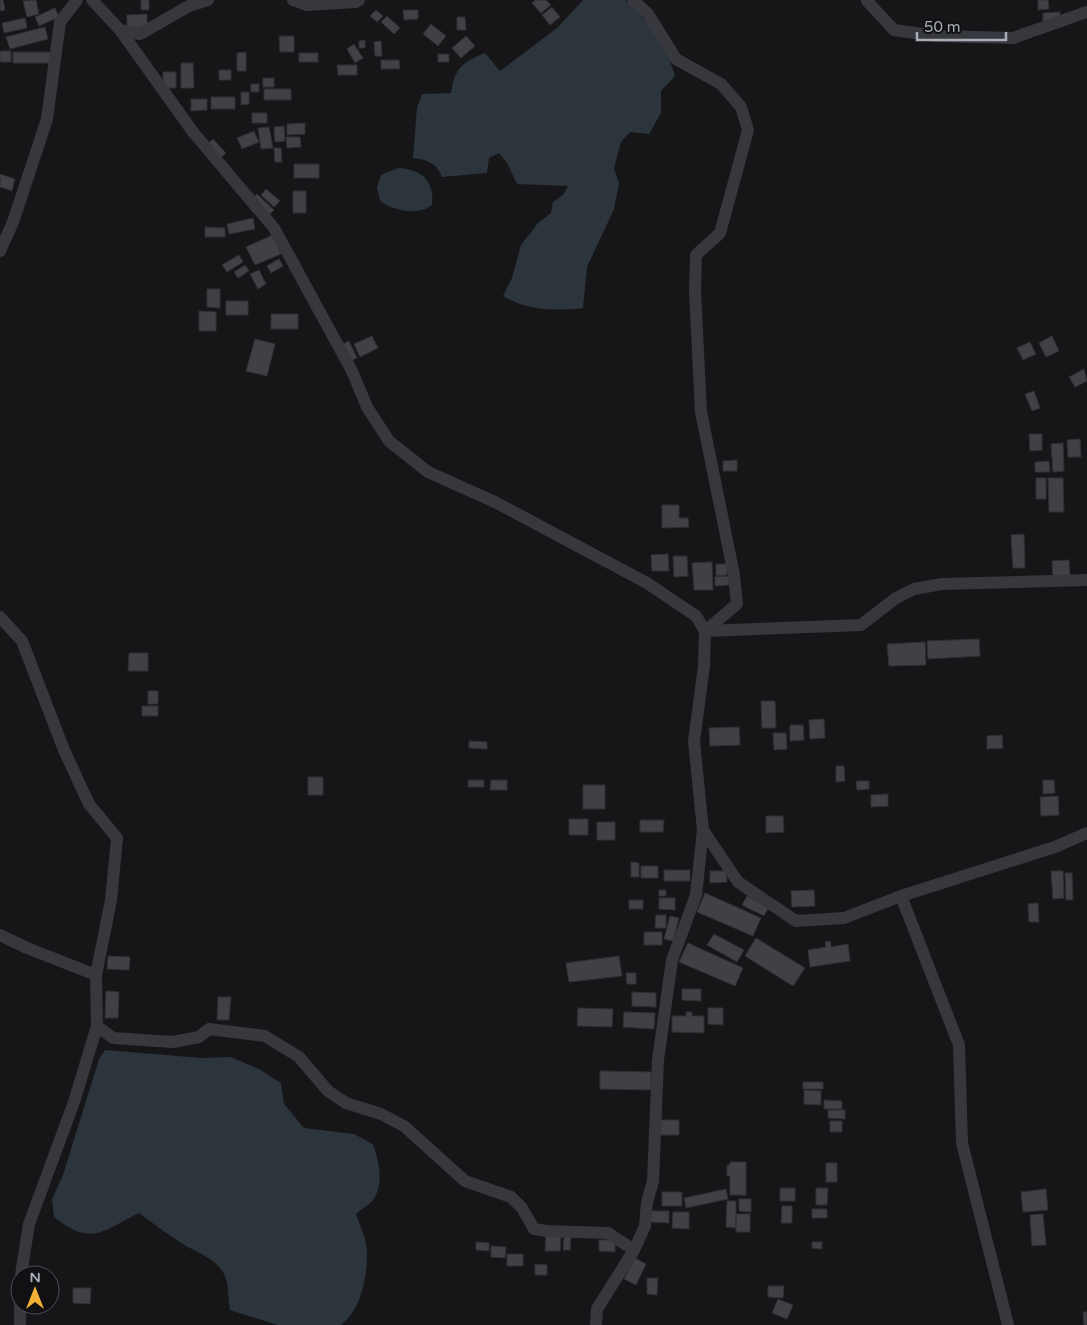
<svg xmlns="http://www.w3.org/2000/svg" width="1087" height="1325" font-family="'Varela Round',sans-serif">
<style>
.water{fill:#2c353c}
.building{fill:#404145;stroke:#303034}
.lines{fill:none;stroke-linecap:round;stroke-linejoin:round}
.minor{stroke:#37383d;stroke-width:12}
</style>
<rect width="100%" height="100%" fill="#161618"/>
<path class="water" d="M583 0H625C648 20 667 47 675 76L661 91V113L649 134 630 132 621 142 614 168 619 183 614 209 587 267 583 308C555 311 528 311 503 296L512 278 521 245 538 223 551 213 553 202 564 194 568 186 517 184 507 163 499 153 489 158 487 173 442 177C436 162 427 160 413 158L417 108 422 94 451 93C455 68 461 63 485 53L500 71 557 28Z
M398 168C421 169 435 181 432 205 417 216 395 211 380 201L377 187 381 175Z
M105 1050 202 1058 231 1057 259 1069 281 1083 284 1104 304 1128 354 1134 373 1144C379 1161 385 1185 372 1201 368 1206 361 1209 356 1214 360 1225 366 1238 367 1251 367 1276 362 1309 341 1325H278L230 1310C227 1297 230 1284 223 1272 215 1259 199 1253 186 1246 170 1236 154 1224 139 1213 102 1231 92 1247 54 1217L52 1199 63 1175 99 1059Z"/>
<path class="building" d="M0 0H3L5 10 0 11Z
M36 0 39 14 27 17 23 1Z
M141 0H149V10H141Z
M535 0H546L551 5 541 13 532 3Z
M1038 0H1048L1049 9 1038 10Z
M552 7 560 17 550 25 542 15Z
M55 8 59 17 39 26 35 17Z
M376 10 383 16 377 22 370 16Z
M403 10H418V19L404 20Z
M1060 12V21L1043 22V13Z
M147 14V29H127V15Z
M387 16 400 28 394 34 381 22Z
M457 17H465L466 30H457Z
M25 18 27 28 4 33 2 23Z
M431 24 446 36 438 46 423 34Z
M45 27 48 39 10 49 6 37Z
M279 36H294V52H280Z
M466 36 475 46 461 58 452 48Z
M365 40V48H359V41Z
M381 41 382 56H375L374 42Z
M354 44 363 58 355 63 347 49Z
M0 51H11V62H0Z
M13 52H50V63H13Z
M246 52V71H237V53Z
M299 53H318V62H299Z
M438 54H449V62H438Z
M381 60H399L400 69H381Z
M181 63H193L194 88H181Z
M337 65H357V75H338Z
M219 70H231V80H219Z
M163 72H176V88H163Z
M263 78H274V87H263Z
M251 84H259V92H251Z
M264 89H291V100H264Z
M241 92H249V104L241 105Z
M211 97H235V109H211Z
M191 99H207V110L191 111Z
M252 113H267V123H252Z
M305 123V134L287 135V124Z
M284 126 285 141 275 142 274 127Z
M269 127 273 148 261 149 258 128Z
M254 131 259 142 242 149 237 138Z
M286 137H300L301 147 287 148Z
M213 139 226 153 219 159 206 145Z
M274 148H281L282 162H275Z
M294 164H319V178H294Z
M0 174 15 179 12 191 0 187Z
M266 189 280 201 274 207 261 195Z
M293 191H306V213H293Z
M257 194 274 210 268 216 251 200Z
M253 218 255 229 229 234 227 224Z
M205 227 225 228V237H205Z
M273 235 281 254 255 265 246 247Z
M239 255 243 262 227 272 222 265Z
M279 259 283 266 271 273 267 266Z
M245 265 249 271 238 278 234 272Z
M259 270 266 284 258 289 250 274Z
M207 289H220V308L207 307Z
M226 301H248V315H226Z
M199 311 216 312V331H199Z
M271 314H298V329H271Z
M372 336 378 348 360 357 354 344Z
M1052 336 1059 351 1046 357 1039 343Z
M255 339 275 344 267 376 246 371Z
M349 341 357 358 349 361 341 345Z
M1030 342 1036 354 1023 360 1017 348Z
M1084 369 1087 381 1075 387 1069 377Z
M1034 391 1040 408 1032 411 1025 394Z
M1029 434H1042V450L1030 451Z
M1080 439 1081 457H1068L1067 440Z
M1063 443 1064 471 1053 472 1051 444Z
M737 460V471H723V461Z
M1049 461 1050 472H1035V462Z
M1036 478H1046V499H1036Z
M1048 478H1063L1064 512H1049Z
M662 505H679V518H688L689 527 662 528Z
M1024 534 1025 568H1013L1011 535Z
M668 554 669 571H652L651 555Z
M673 556H687L688 576 674 577Z
M1069 560 1070 577H1053L1052 561Z
M712 562 713 590H694L692 563Z
M716 564H727V575L716 576Z
M729 576V585L715 586V577Z
M979 639 980 656 928 659 927 641Z
M925 642 926 665 889 666 887 644Z
M129 653H148V671H128Z
M148 691H158V704H148Z
M761 701H775L776 728H762Z
M142 706H158V716H142Z
M824 719 825 738 810 739 809 720Z
M790 725H803L804 740 790 741Z
M739 727 740 745 710 746 709 728Z
M773 733H786L787 749 774 750Z
M1002 735 1003 748 987 749V736Z
M469 741 487 742V749L469 748Z
M836 766H844L845 781 836 782Z
M308 777H323V795H308Z
M468 780H484V787H468Z
M491 780H507V790H490Z
M1043 780H1054L1055 793 1043 794Z
M856 781H869V789L857 790Z
M583 785H605V809H583Z
M888 794V806L871 807V795Z
M1058 796 1059 815 1041 816 1040 797Z
M766 816H783L784 832 766 833Z
M569 819H588V835H569Z
M640 820H664L663 832H640Z
M597 822H615V840H597Z
M631 862 639 863V877H631Z
M641 866H658V878H641Z
M664 870H690V881H664Z
M710 871H726L727 882 710 883Z
M1051 871H1063L1064 898 1053 899Z
M1065 873H1072L1073 900H1066Z
M659 890H666V896H659Z
M814 890 815 906 792 907 791 891Z
M705 893 761 918 753 936 697 912Z
M747 896 769 907 764 916 742 905Z
M659 898H675V910L659 909Z
M629 900H643V909H629Z
M1038 903 1039 922H1029L1028 904Z
M656 915H666V928H655Z
M670 916 679 918 673 941 664 939Z
M644 932H662V945H644Z
M714 934 744 950 737 962 707 945Z
M756 938 805 968 793 986 745 956Z
M830 941 831 947 848 944 850 961 810 967 808 950 826 947 825 942Z
M688 943 743 968 735 986 679 962Z
M108 956 130 957 129 970 107 969Z
M619 956 622 976 569 982 566 963Z
M626 973H636V984H627Z
M682 989H701V1001L682 1000Z
M106 991 119 992 118 1018H105Z
M632 992 656 993V1007L632 1006Z
M218 997H231L229 1020H217Z
M578 1008 613 1009 612 1027 577 1026Z
M708 1008H723V1025L708 1024Z
M624 1012 655 1013 654 1029 623 1027Z
M686 1012H692V1016H704V1033L672 1032V1016H686Z
M600 1071 651 1072V1090L600 1089Z
M803 1082H823V1089H803Z
M804 1090 821 1091V1105L804 1104Z
M824 1100 842 1101V1109H824Z
M828 1110H845V1119L828 1118Z
M660 1120H679V1135H660Z
M830 1121H842V1132H830Z
M730 1162H746V1195H730V1176H727V1165H730Z
M826 1163H837V1182H826Z
M780 1188H795V1201H780Z
M816 1188H828L827 1205H816Z
M726 1189 728 1199 686 1208 684 1198Z
M1046 1189 1048 1210 1023 1212 1021 1192Z
M662 1192H682V1206H662Z
M739 1199H751V1212L739 1211Z
M727 1201H736V1228L726 1227Z
M782 1206H792V1223H781Z
M812 1209H827V1218H812Z
M650 1211H669V1223L650 1222Z
M673 1212H689V1229L672 1228Z
M736 1214H750V1232H736Z
M1043 1214 1046 1245 1032 1246 1030 1215Z
M546 1235 561 1236 560 1251H545Z
M564 1236H571L570 1250H563Z
M599 1240H615V1252L599 1251Z
M476 1242 489 1243V1251L476 1250Z
M812 1242H822V1249L812 1248Z
M491 1246 506 1247 505 1258 491 1257Z
M507 1254H523V1266H507Z
M635 1258 646 1264 636 1285 624 1279Z
M535 1264 547 1265V1275H535Z
M647 1278H658L657 1295 647 1294Z
M768 1286H784L783 1298 768 1297Z
M73 1288H91L90 1304 73 1303Z
M778 1299 793 1305 787 1319 772 1313Z
M1083 1312H1087V1325H1084Z"/>
<g class="lines">
<path class="minor" d="M92 0 120 30 193 132 274 228 352 371 367 407 389 441 428 472 495 502 647 583 696 616 705 631 704 666 694 741 703 830 696 895 672 960 658 1060 653 1181 647 1202 645 1226 634 1250 597 1309 596 1325
M293 0 307 5 356 2 359 0
M633 0 648 14 676 59 721 84 741 107 748 130 720 233 696 255 695 291 701 412 734 575 737 604 705 631
M867 1 894 30 937 36 1013 38 1087 12
M120 30 140 34 189 6 208 0
M0 251 13 222 47 119 60 22 77 0
M0 617 22 641 64 750 89 804 117 838 111 900 96 975 97 1026 74 1102 29 1224 21 1275
M705 631 861 625 896 598 914 589 942 584 1087 580
M703 830 738 882 796 921 844 918 901 896 1055 847 1087 833
M901 896 959 1045 962 1143 1008 1325
M0 935 27 948 96 975
M97 1026 113 1038 173 1042 199 1037 209 1029 265 1036 299 1057 328 1091 346 1103 381 1114 404 1126 465 1181 511 1197 522 1208 534 1229 546 1231 608 1233 634 1250
M20 1325V1298"/>
</g>
<g transform="translate(35 1290)"><circle r="24" fill="#111113" stroke="#4d4f55"/>
<path d="M0-4L9 19L0 12L-9 19Z" fill="#f2b134"/>
<text y="-8" font-size="14" font-weight="bold" text-anchor="middle" fill="#a8adb8">N</text>
</g>
<path d="M917 32v8h89v-8" fill="none" stroke="#a8adb8" stroke-width="2.5"/>
<text x="924" y="32" font-size="15" fill="#a8adb8" stroke="#111113" stroke-width="4" paint-order="stroke">50 m</text>
</svg>
